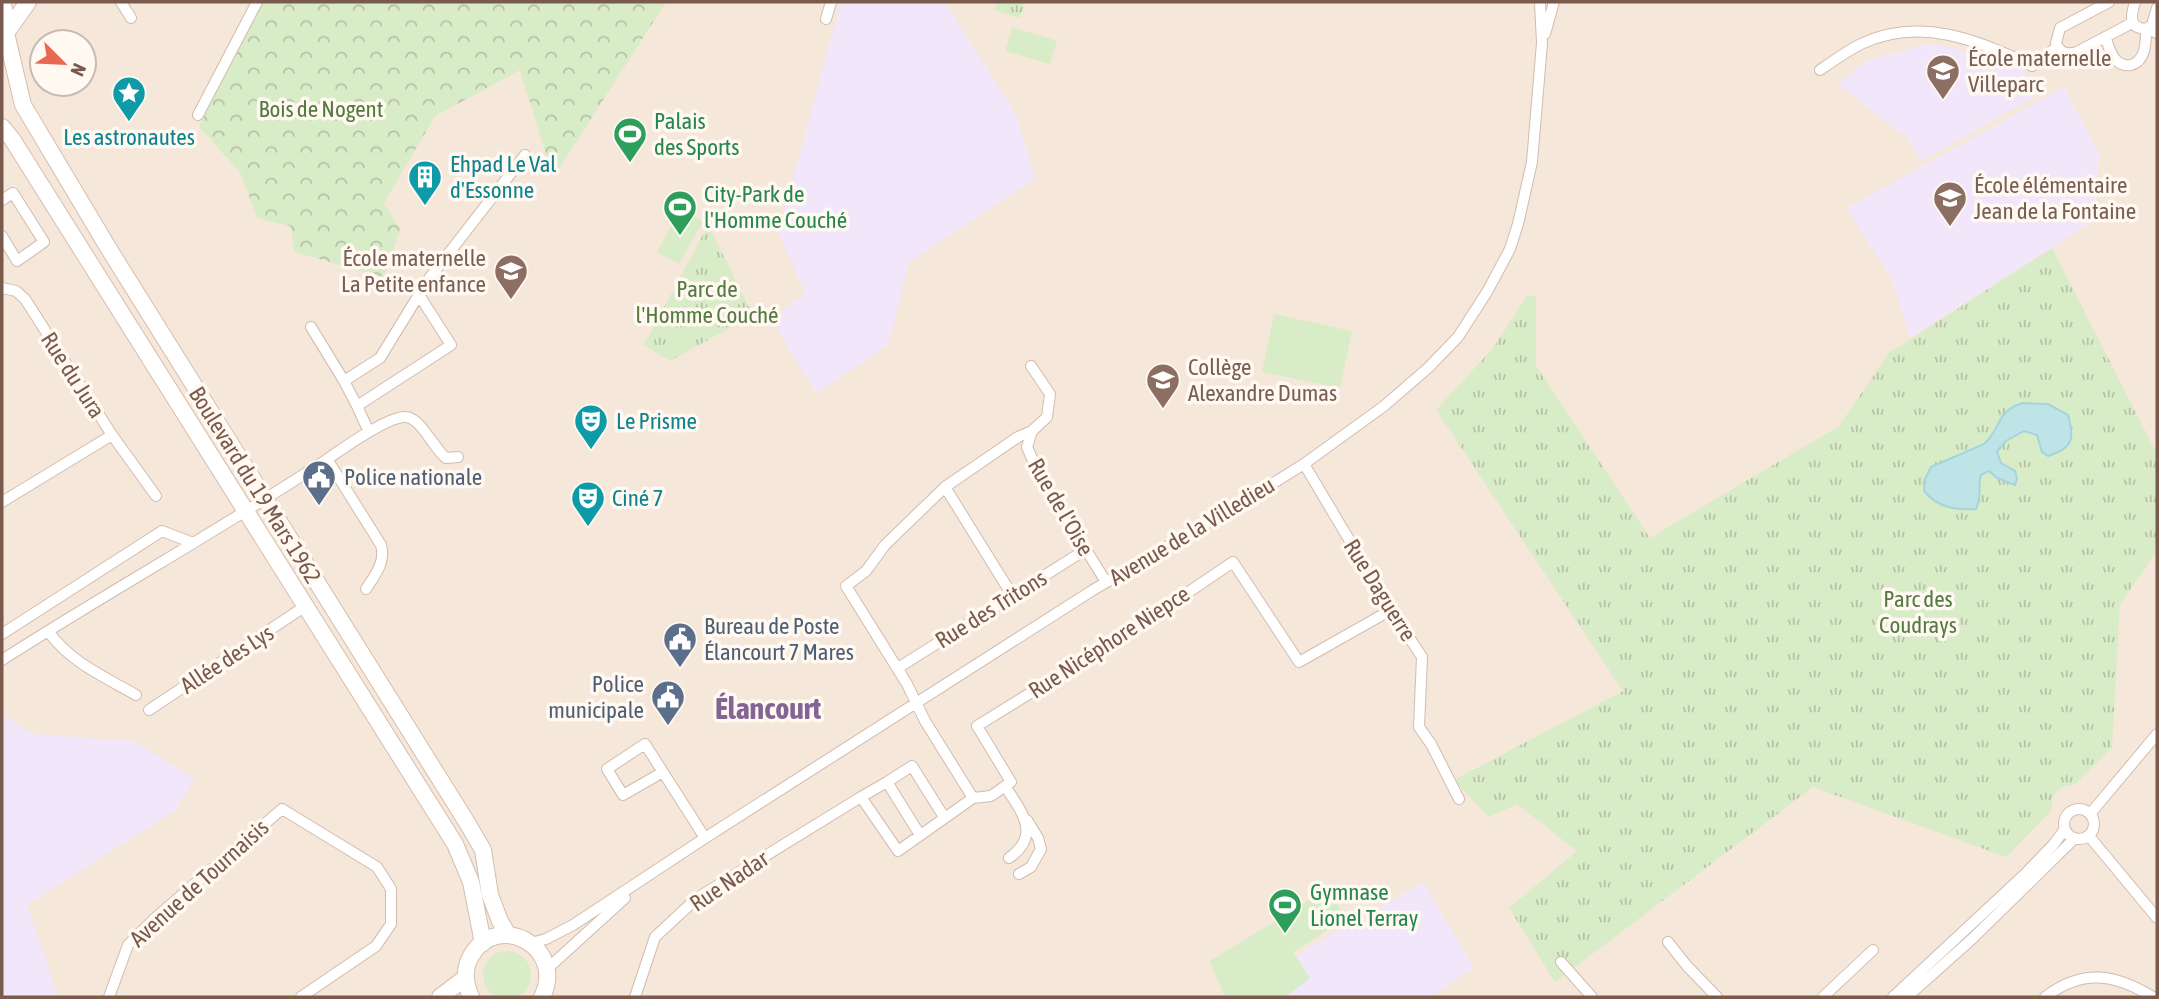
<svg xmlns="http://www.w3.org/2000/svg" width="2159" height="999" font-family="'Asap Condensed',sans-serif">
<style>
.residential{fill:#f5e7d9;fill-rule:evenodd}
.education{fill:#f2e7fa}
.grass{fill:#d9ecc8}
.forest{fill:url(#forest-crowns)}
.park{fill:url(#park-tufts)}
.water{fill:#bee4e8;stroke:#a4d5da;stroke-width:2}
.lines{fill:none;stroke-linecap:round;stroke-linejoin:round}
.street-casing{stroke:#d1bcaf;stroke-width:12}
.secondary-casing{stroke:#d6beaf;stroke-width:18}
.street{stroke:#fff;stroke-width:10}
.secondary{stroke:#fff;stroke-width:16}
.labels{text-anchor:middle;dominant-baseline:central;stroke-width:7;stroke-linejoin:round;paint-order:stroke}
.education-label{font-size:23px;fill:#785e54;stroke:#fff9f2;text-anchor:start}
.park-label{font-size:23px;fill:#557a41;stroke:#fff9f2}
.leisure-label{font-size:23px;fill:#27864d;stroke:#fff9f2;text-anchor:start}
.culture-label{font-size:23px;fill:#0d838f;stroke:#fff9f2;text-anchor:start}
.street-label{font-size:23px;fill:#7a5a4c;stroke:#fff9f2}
.service-label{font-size:23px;fill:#4e5e75;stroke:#fff9f2;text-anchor:start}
.district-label{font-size:30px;font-weight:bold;fill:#826595;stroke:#fff9f2}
</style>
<defs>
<pattern id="forest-crowns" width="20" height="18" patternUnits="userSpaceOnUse" patternTransform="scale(1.75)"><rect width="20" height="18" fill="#d9ecc8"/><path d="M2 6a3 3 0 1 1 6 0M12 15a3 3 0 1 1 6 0" fill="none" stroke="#b5c2a5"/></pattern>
<pattern id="park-tufts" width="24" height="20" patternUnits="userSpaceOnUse" patternTransform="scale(1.75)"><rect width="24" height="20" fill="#d9ecc8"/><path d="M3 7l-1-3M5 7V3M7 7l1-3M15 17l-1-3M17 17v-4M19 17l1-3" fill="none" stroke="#b5c2a5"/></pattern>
</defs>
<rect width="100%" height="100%" fill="#fdf5eb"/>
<path class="residential" d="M2 2H2157V997H2ZM42 42H84V84H42Z"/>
<path class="education" d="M841 2H945L1017 116 1035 179 909 262 888 345 817 393 781 337 775 318 805 292 778 233Z
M1924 45 1951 47 2010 69 2021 63 2039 94 1921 161 1909 140 1838 84 1868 60Z
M2064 87 2099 153 2095 220 1910 338 1892 280 1847 208Z
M2 714 33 734 134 741 195 779 174 811 27 905 58 997H2Z
M1423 882 1474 967 1430 997H1234L1336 931 1355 923Z"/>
<path class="grass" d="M1012 27 1057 41 1050 64 1005 51Z
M680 209 703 222 679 264 657 252Z
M1274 314 1352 331 1340 388 1262 372Z
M1329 888 1345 919 1293 952 1310 978 1285 997H1225L1210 961Z
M483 975a24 24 0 1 1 48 0a24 24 0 1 1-48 0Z"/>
<path class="forest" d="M260 2H666L553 178 520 70 435 116 384 203 400 229 384 278 295 252 290 226 257 218 240 172 199 127Z"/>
<path class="park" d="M997 2H1025L1020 18 994 10Z
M708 225 753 315 670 361 644 345Z
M2052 248 2157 454V551L2120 604 2112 748 2074 785C2058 786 2051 793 2052 810L2006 857 1813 787 1555 982 1509 908 1577 851 1517 804 1489 817 1454 780 1623 691 1436 410 1493 348 1527 296H1536V366L1650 538 1839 426 1889 353Z"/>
<path class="water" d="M2022 403 2048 404 2068 415C2075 439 2073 448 2048 456L2042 452 2037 435 2024 431 2006 441 1997 451 2001 463 2015 471 2017 479 2015 485 1997 478 1989 471 1981 475C1977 487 1983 493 1976 509 1955 510 1938 508 1924 491L1925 479 1931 467 1984 444C2001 430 1995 412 2022 403Z"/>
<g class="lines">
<g class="street-casing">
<path id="street" d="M121 2 131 18
M2109 2 2060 28 2056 43C2060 53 2067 55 2077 52L2132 23
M2135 2C2131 15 2128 28 2146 29L2152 25 2157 8
M826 19 831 2
M1545 34 1554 2
M2105 37C2108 44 2110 53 2115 59 2119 64 2125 66 2131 65 2146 61 2146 42 2146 29L2157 33
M1820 70C1833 61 1847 51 1861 44 1919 16 1979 40 2032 66L2057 47
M198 115 257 2
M2 200 13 193 44 242 17 261 2 236
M2 288 16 291 25 299 112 435 2 502
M311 327 344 381
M357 406 344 381 380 358 428 280 525 155
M1032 431 1027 447 1037 470 1106 582
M369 432 357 406 451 345 419 295
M112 435 156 496
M327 459 381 545C386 562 375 575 366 589
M1304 464 1391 610 1422 657 1419 727 1431 744 1459 799
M945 487 1012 595
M48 631C70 662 103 676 136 695
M2 634 162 531 193 543
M2 660C108 592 218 531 323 462 339 451 389 415 406 417 421 418 434 449 446 458L458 457
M898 668 1085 550
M149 710 304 607
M663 772 623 795 607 769 645 744 705 838
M887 782 861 797 898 851 973 798 991 796 1011 782 977 726 1137 627 1233 562 1299 662 1391 610
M1005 786C1021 811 1042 835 1009 858
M973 798 925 721 907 684 846 586 866 571 885 545 945 487 1018 437 1032 431 1047 417 1050 394 1031 366
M2064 824a15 15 0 1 1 30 0a15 15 0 1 1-30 0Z
M2090 814 2157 734
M920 835 887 782 912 766 944 817
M2089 836 2157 918
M1019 874 1031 867 1041 849 1038 838 1027 820
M1668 942 1687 966 1717 997
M531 943 546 939 573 925 705 838 1093 590 1235 507 1304 464 1384 406 1428 368 1458 337 1487 292 1510 249 1518 224 1532 162 1542 43 1540 2
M1561 962 1592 997
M547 969 625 898
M109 997 128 945 154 919 282 809 377 867 391 889V924L376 946 301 997
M635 997 655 937 697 898 861 797
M1823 997 1873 950
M1893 997 2023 876 2053 845 2065 829
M1907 997 1972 939 2075 838
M2045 997C2083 968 2115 974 2153 997"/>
</g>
<g class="secondary-casing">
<path id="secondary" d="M2 2C6 15 8 27 3 40
M6 33 23 105 112 254 466 821 483 850 490 895 500 921 508 935
M6 33 28 2
M2 127 12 139 455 844 471 882 483 943
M440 997 465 978
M471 997C465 983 463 970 471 956 497 910 567 947 542 997"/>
</g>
<use href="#street" class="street"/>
<use href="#secondary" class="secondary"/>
</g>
<defs>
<g id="school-pin" transform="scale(1.75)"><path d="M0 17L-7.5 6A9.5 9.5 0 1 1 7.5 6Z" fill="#8d6e63" stroke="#fff9f2"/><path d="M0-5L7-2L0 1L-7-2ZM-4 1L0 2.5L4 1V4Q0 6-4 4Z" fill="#fff"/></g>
<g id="sight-pin" transform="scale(1.75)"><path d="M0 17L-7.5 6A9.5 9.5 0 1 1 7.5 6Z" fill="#0f9aa8" stroke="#fff9f2"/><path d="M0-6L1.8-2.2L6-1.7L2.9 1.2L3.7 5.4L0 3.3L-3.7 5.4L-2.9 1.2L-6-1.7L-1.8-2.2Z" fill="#fff"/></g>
<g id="stadium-pin" transform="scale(1.75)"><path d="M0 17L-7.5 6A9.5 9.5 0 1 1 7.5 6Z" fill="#2e9e5b" stroke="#fff9f2"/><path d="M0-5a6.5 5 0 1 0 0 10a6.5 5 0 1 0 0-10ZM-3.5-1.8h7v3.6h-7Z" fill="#fff"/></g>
<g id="building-pin" transform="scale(1.75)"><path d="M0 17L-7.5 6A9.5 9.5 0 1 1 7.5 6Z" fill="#0f9aa8" stroke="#fff9f2"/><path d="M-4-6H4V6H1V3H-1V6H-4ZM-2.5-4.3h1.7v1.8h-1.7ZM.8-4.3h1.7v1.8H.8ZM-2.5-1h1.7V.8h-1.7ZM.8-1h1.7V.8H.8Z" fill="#fff"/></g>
<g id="theatre-pin" transform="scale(1.75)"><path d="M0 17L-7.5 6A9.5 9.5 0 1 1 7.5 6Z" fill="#0f9aa8" stroke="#fff9f2"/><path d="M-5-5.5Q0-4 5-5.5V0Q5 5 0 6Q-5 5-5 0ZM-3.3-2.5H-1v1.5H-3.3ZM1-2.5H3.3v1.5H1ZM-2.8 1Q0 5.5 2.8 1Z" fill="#fff"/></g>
<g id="civic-pin" transform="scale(1.75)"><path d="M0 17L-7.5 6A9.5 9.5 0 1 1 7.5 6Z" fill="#5c6f8a" stroke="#fff9f2"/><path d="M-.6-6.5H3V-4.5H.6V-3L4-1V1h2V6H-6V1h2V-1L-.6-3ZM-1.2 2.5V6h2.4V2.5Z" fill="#fff"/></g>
</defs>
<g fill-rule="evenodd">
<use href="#school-pin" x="1943" y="71"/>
<use href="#sight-pin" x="129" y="93"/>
<use href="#stadium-pin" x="630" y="134"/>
<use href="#building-pin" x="425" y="177"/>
<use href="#school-pin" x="1950" y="198"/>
<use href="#stadium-pin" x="680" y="207"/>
<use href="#school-pin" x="511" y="271"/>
<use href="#school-pin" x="1163" y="380"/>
<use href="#theatre-pin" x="591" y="421"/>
<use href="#civic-pin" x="319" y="477"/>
<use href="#theatre-pin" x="588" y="498"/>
<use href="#civic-pin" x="680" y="639"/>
<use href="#civic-pin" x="668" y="697"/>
<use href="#stadium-pin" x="1285" y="905"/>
</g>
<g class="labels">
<g class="education-label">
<text x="1968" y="58">École maternelle<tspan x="1968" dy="26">Villeparc</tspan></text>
<text x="1974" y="185">École élémentaire<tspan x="1974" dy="26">Jean de la Fontaine</tspan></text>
<text x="486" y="258" text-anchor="end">École maternelle<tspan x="486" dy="26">La Petite enfance</tspan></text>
<text x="1188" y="367">Collège<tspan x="1188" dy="26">Alexandre Dumas</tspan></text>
</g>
<g class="park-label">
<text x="321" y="109">Bois de Nogent</text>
<text x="707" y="289">Parc de<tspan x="707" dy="26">l'Homme Couché</tspan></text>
<text x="1918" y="599">Parc des<tspan x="1918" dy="26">Coudrays</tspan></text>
</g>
<g class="leisure-label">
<text x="654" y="121">Palais<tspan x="654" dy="26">des Sports</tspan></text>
<text x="704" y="194">City-Park de<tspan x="704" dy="26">l'Homme Couché</tspan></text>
<text x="1310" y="892">Gymnase<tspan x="1310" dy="26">Lionel Terray</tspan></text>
</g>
<g class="culture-label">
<text x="129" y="137" text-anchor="middle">Les astronautes</text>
<text x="450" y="164">Ehpad Le Val<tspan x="450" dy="26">d'Essonne</tspan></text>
<text x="616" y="421">Le Prisme</text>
<text x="612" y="498">Ciné 7</text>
</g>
<g class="street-label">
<text transform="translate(73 375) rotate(57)">Rue du Jura</text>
<text transform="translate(255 485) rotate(58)">Boulevard du 19 Mars 1962</text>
<text transform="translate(1061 507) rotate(60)">Rue de l'Oise</text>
<text transform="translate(1192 531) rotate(-31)">Avenue de la Villedieu</text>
<text transform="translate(1380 590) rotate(58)">Rue Daguerre</text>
<text transform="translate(991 609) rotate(-32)">Rue des Tritons</text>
<text transform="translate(1109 642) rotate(-33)">Rue Nicéphore Niepce</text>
<text transform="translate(227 659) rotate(-33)">Allée des Lys</text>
<text transform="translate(729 881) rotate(-34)">Rue Nadar</text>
<text transform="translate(199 883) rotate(-42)">Avenue de Tournaisis</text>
</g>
<g class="service-label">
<text x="344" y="477">Police nationale</text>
<text x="704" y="626">Bureau de Poste<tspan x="704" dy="26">Élancourt 7 Mares</tspan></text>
<text x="644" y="684" text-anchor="end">Police<tspan x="644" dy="26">municipale</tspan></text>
</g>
<g class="district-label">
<text x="768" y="708">Élancourt</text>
</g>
</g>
<rect width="2159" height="999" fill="none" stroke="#7a5a4c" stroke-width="7"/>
<g transform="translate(63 63) rotate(114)"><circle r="33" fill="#fff9f2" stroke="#cab9b0" stroke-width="2"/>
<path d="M0-5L12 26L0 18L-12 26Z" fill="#e8694f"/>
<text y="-10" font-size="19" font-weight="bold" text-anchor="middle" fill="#7a5a4c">N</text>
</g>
</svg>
